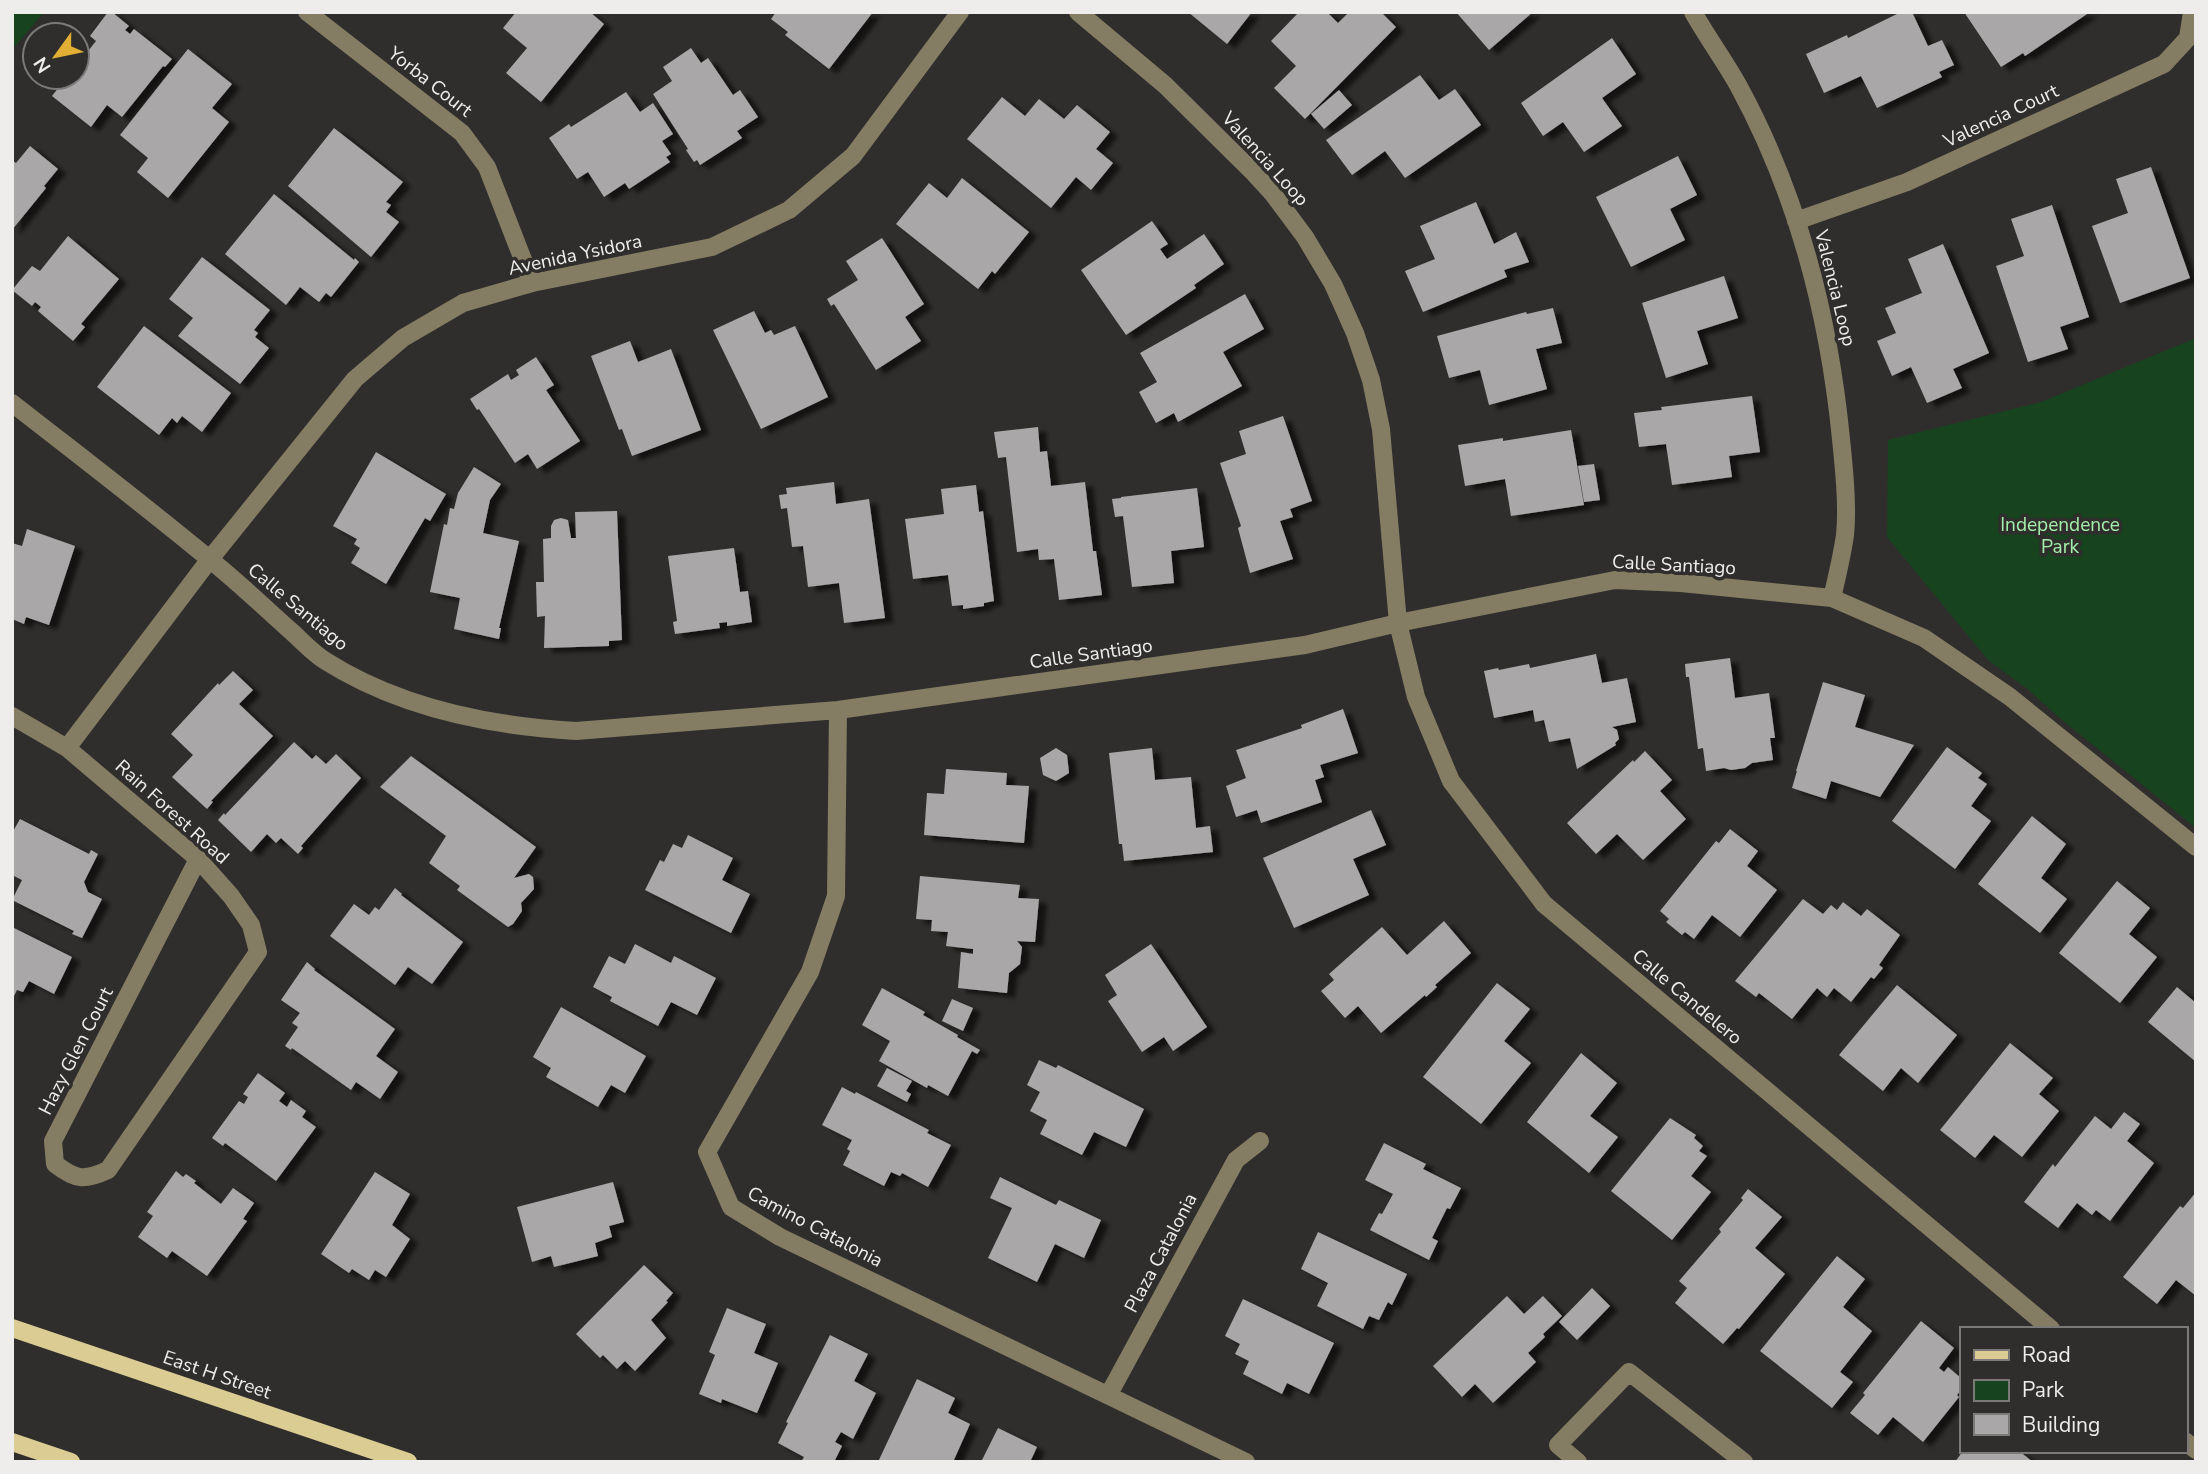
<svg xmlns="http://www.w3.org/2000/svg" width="2208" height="1474" font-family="'Nunito Sans',sans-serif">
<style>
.green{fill:#17431f}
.building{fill:#aaa7a9;filter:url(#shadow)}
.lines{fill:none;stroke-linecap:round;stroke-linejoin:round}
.minor{stroke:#847d63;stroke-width:18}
.major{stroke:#dbcc94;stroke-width:18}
.labels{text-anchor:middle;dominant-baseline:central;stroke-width:7;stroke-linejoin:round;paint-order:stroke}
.street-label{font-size:19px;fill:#efedec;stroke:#302e2c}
.park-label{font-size:19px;fill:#a3eeab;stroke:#302e2c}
</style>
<defs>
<filter id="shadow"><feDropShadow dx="8" dy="4.5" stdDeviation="2" flood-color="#0009"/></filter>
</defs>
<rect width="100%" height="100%" fill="#302e2c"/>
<path class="green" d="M12 12H44L12 50Z
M2196 338V828L2062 720 2026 688 1988 660 1887 537 1888 440 2041 402Z"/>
<path class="building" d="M108 12H112L129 26 125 30 130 34 134 29 172 59 165 67 163 66 122 117 107 105 91 127 52 96 67 77H77V65L96 41 90 36Z
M516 12H590L604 24 541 102 506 73 527 48 503 28Z
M776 12H873L829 69 785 35 788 32 771 19Z
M1188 12H1252L1227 44Z
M1299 12H1327L1338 23 1349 12H1381L1396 27 1305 119 1274 88 1296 66 1271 41Z
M1456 12H1533L1489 50Z
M1901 12H1912L1928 46 1942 40 1954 65 1939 72 1942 77 1877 108 1861 76 1824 93 1806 54 1847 35 1848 38Z
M1964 12H2090L2025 56 2023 53 2001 67Z
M1612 38 1636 74 1602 98 1622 126 1584 152 1563 122 1543 136 1521 103Z
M691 48 701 63 708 58 733 95 740 90 758 117 737 131 742 138 700 165 697 160 694 162 686 150 688 149 653 94 672 81 663 67Z
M188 49 232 84 212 108 229 122 168 198 137 172 148 158 120 135Z
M1420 75 1439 100 1455 89 1481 125 1405 178 1385 151 1352 175 1326 140Z
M1339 90 1352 105 1324 129 1311 114Z
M626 92 640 112 653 103 673 134 662 141 671 154 666 157 670 162 629 189 625 183 604 197 588 172 577 179 549 138 569 124 571 127Z
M1002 97 1025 116 1039 99 1064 119 1077 105 1110 132 1096 149 1113 163 1091 190 1076 177 1051 208 967 139Z
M334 128 403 182 386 202 391 205 386 212 399 222 371 257 288 186Z
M30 146 58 169 44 186 46 188 12 230V160L16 163Z
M1678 156 1697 195 1670 209 1685 240 1631 267 1596 197Z
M2151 167 2190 278 2120 303 2092 226 2128 213 2116 179Z
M962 178 1029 232 995 274 992 271 978 289 896 224 929 183 947 198Z
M274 194 354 260 355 258 359 262 331 297 326 293 319 302 300 287 286 305 225 254Z
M1476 202 1494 244 1516 232 1529 262 1504 270 1507 277 1423 312 1405 271 1435 259 1420 226Z
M2052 205 2089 317 2060 327 2068 349 2028 362 1996 266 2024 256 2011 219Z
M1152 221 1168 244 1160 249 1167 259 1204 234 1224 264 1194 285 1196 288 1126 335 1081 270Z
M68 236 119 279 81 324 85 327 73 341 38 311 41 307 35 302 32 306 12 290 32 266 40 271Z
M882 238 924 304 905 317 921 341 876 370 834 304 831 306 827 299 858 280 846 261Z
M1943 244 1989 353 1953 369 1962 388 1927 403 1911 367 1892 376 1877 341 1896 333 1885 308 1922 293 1908 259Z
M202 257 270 310 254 330 258 333 255 337 269 348 240 384 178 336 193 318 169 299Z
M1724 276 1738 318 1697 331 1708 364 1666 378 1642 303Z
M1245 294 1264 329 1223 352 1242 386 1178 422 1174 413 1156 423 1139 392 1157 382 1140 353Z
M1553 308 1562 343 1536 349 1547 389 1489 405 1480 370 1449 378 1437 336 1526 312 1527 314Z
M754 311 765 333 771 330 774 335 795 326 828 397 761 429 713 330Z
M144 326 231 393 202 432 182 416 177 423 172 418 159 435 97 387Z
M630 341 638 362 671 349 701 430 632 456 622 429 619 430 591 356Z
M536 357 554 385 546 390 580 441 537 469 528 454 515 463 479 409 477 410 470 399 508 374 511 380 519 375 516 370Z
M1752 396 1760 452 1729 456 1732 477 1672 485 1666 444 1639 447 1634 413 1662 410 1661 407Z
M1283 416 1312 501 1290 509 1293 517 1280 521 1293 559 1250 573 1238 528 1241 526 1220 463 1246 454 1239 431Z
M1038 427 1040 452 1047 451 1051 486 1085 482 1093 551H1096L1102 595 1059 600 1054 559 1039 560 1038 549 1017 552 1006 457 998 458 994 432Z
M1571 430 1584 505 1511 516 1505 479 1465 486 1458 445 1503 438V441Z
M376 452 446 494 430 521 425 518 386 584 351 563 360 548 354 544 357 539 333 526Z
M1594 464 1600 500 1584 502 1578 466Z
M474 467 501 484 490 500 483 533 519 541 499 628H501L499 639 454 629 460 598 430 592 444 524 447 525 450 508 454 509 458 493Z
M834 482 836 504 869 499 885 618 844 623 839 583 808 587 803 546 792 547 787 508 781 509 779 495 787 494 786 488Z
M976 485 979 512 983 511 994 601 984 603V606L963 609V605L952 606 948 575 913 579 905 519 944 514 941 489Z
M1197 488 1204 547 1171 551 1174 583 1132 587 1123 516 1115 517 1112 499 1121 498V497Z
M617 511 622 640 609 641V646L544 648 545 616 537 617 536 582H544L543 539 551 538V526L554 520 561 518 568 520 571 538H576L575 512Z
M27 529 75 546 49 625 26 617 24 624 12 619V543L22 546Z
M734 548 740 592 748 591 752 622 727 626V622L719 623 720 628 675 634 673 622 677 621 668 556Z
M1596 654 1602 683 1627 678 1636 722 1612 727 1617 730 1619 739 1615 743 1616 745 1577 769 1570 738 1549 742 1544 720 1535 722 1533 710 1494 718 1484 671 1498 668 1499 670 1529 664 1530 668Z
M1730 658 1735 698 1769 693 1775 738H1770L1773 760 1752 763 1745 768 1731 770 1724 768 1706 771 1703 748 1698 749 1689 677H1686L1685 664Z
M233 671 253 690 239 704 273 736 211 801 213 802 207 809 172 777 193 755 171 734 218 683 219 685Z
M1823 682 1865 695 1855 727 1914 745 1880 797 1831 781 1826 799 1792 788 1797 771H1796Z
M1343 709 1358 753 1320 765 1324 777 1315 780 1322 802 1261 823 1257 810 1236 817 1226 786 1246 778 1236 750 1302 728 1301 725Z
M294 742 312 759 316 755 326 764 336 754 361 778 301 846 303 848 298 854 281 838 276 843 267 834 251 852 218 820 224 813 225 815Z
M1947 747 1982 773 1978 778 1987 784 1971 806 1991 821 1955 869 1892 821Z
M1056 748 1067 755 1069 773 1056 781 1043 775 1040 758Z
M1152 748 1155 780 1191 777 1196 828 1210 826 1213 852 1124 861 1122 844H1119L1109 753Z
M1645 751 1672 780 1660 791 1686 819 1643 860 1617 834 1596 854 1567 823 1633 760 1634 762Z
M411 756 536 847 514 878 529 874 533 877 534 889 521 903 522 911 513 924 508 927 457 890 460 886 429 863 446 836 380 787Z
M946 769 1007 773 1006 785 1029 786 1024 843 924 835 927 793 944 794Z
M1371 810 1386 845 1353 859 1369 895 1294 928 1263 858Z
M2032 816 2066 844 2041 878 2067 899 2040 933 1978 884Z
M20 819 89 854 91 850 98 854 84 882 88 892 102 899 82 938 72 934 74 931 12 900 22 880 12 875V833Z
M1730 829 1758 851 1747 866 1777 890 1740 937 1712 915 1694 939 1685 932 1682 935 1666 922 1669 919 1660 911 1716 841 1719 843Z
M688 835 733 858 722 880 750 894 731 933 645 890 660 860 664 862 673 844 682 848Z
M920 876 1020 885 1018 898 1039 899 1035 942 1017 941 1022 947 1020 964 1009 973 1007 993 958 988 961 952 973 954V949L946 946 948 932 931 931 932 920 916 919Z
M2117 881 2150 908 2129 934 2157 957 2120 1003 2059 953Z
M395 888 402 894 401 895 463 942 432 984 408 967 395 985 330 936 354 904 369 915 375 907 379 910Z
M1803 899 1823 914 1831 905 1837 910 1843 902 1861 916 1867 909 1900 935 1879 965 1883 968 1874 979 1871 977 1851 1002 1834 988 1827 997 1817 988 1792 1019 1759 993 1756 997 1735 981Z
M1444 921 1471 953 1435 985 1437 987 1426 997 1425 995 1381 1033 1358 1006 1345 1018 1321 991 1334 980 1329 974 1382 927 1407 955Z
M12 927 72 957 54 994 29 981 23 992 17 990 12 1000Z
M635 944 671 963 674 956 716 978 697 1015 671 1002 658 1026 610 1001 612 997 593 987 609 956 625 964Z
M1151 944 1207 1027 1173 1051 1164 1037 1142 1052 1108 1001 1117 995 1105 975Z
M307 962 315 969 314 970 395 1029 376 1056 398 1072 380 1099 356 1082 351 1090 292 1048 291 1050 285 1046 298 1027 292 1023 300 1013 281 1000Z
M1497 983 1530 1009 1504 1041 1531 1063 1481 1124 1423 1077Z
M1897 985 1957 1035 1918 1083 1901 1068 1883 1091 1839 1055Z
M2177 987 2196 1003V1062L2148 1022Z
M882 988 925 1012 923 1015 958 1035 957 1037 980 1050 977 1054 972 1051 948 1096 928 1085 927 1088 879 1061 890 1041 862 1025Z
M952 999 973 1008 963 1031 942 1021Z
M561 1007 646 1056 625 1093 611 1085 598 1107 546 1077 551 1068 533 1057Z
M2010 1043 2053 1078 2039 1094 2059 1111 2022 1157 1994 1135 1975 1158 1940 1130Z
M1581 1053 1617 1083 1590 1116 1618 1137 1589 1173 1527 1122Z
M1039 1060 1056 1068 1058 1065 1144 1109 1126 1147 1094 1132 1082 1155 1040 1134 1047 1120 1030 1111 1040 1092 1027 1085Z
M887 1068 912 1081 906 1091 911 1094 907 1102 877 1086Z
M258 1073 285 1093 279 1101 287 1107 291 1100 306 1111 302 1117 316 1127 276 1181 225 1143 223 1146 212 1138 239 1101 244 1104 248 1097 243 1094Z
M842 1087 855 1094 856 1092 929 1130 927 1133 951 1145 928 1187 902 1173 900 1176 891 1172 884 1186 843 1165 850 1151 847 1149 852 1140 822 1125Z
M2124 1112 2140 1124 2127 1141 2154 1163 2110 1221 2096 1210 2092 1215 2077 1203 2058 1228 2024 1202 2053 1164 2055 1167 2095 1116 2111 1129Z
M1670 1118 1696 1135 1694 1138 1703 1146 1699 1151 1707 1156 1691 1176 1711 1192 1672 1240 1611 1191Z
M1384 1143 1426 1164 1423 1169 1461 1188 1450 1209 1447 1208 1432 1238 1438 1241 1429 1260 1370 1230 1379 1213 1382 1214 1393 1194 1365 1180Z
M176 1171 183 1177 186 1174 196 1181 194 1183 221 1204 233 1188 254 1203 243 1219 247 1221 207 1276 172 1251 167 1258 138 1237 153 1216 147 1212Z
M375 1172 410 1194 392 1225 410 1239 386 1277 375 1270 369 1280 352 1269 349 1273 321 1254Z
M1000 1177 1056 1205 1059 1200 1101 1220 1084 1258 1055 1244 1037 1282 988 1258 1012 1208 990 1198Z
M613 1182 624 1222 609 1226 612 1237 595 1243 598 1256 554 1267 551 1256 532 1262 517 1207Z
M1748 1189 1782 1217 1755 1248 1785 1274 1739 1329 1737 1328 1723 1344 1675 1303 1687 1288 1679 1281 1721 1232 1719 1229 1743 1200 1741 1198Z
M2196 1192V1296L2176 1280 2157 1304 2123 1277 2180 1206 2183 1208Z
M1318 1232 1407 1274 1392 1305 1388 1302 1379 1320 1369 1316 1363 1329 1317 1306 1328 1283 1301 1269Z
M1837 1256 1865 1279 1843 1307 1872 1331 1840 1372 1853 1382 1832 1408 1760 1351Z
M644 1265 673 1293 666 1301 668 1302 651 1320 666 1338 635 1371 625 1361 617 1369 603 1355 600 1358 576 1334Z
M1592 1288 1610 1306 1577 1340 1559 1322Z
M1507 1296 1524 1314 1543 1296 1562 1316 1543 1334 1545 1337 1528 1353 1536 1362 1493 1403 1475 1384 1462 1397 1433 1366Z
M1243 1299 1334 1343 1309 1394 1287 1383 1282 1394 1243 1374 1249 1361 1235 1354 1240 1344 1225 1336Z
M727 1308 766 1324 754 1353 778 1363 757 1413 722 1399 721 1403 699 1394 715 1355 709 1352Z
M1921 1321 1954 1348 1939 1368 1944 1372 1948 1367 1961 1378V1390L1957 1395 1959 1397 1923 1442 1893 1417 1878 1435 1850 1413 1865 1395 1863 1393Z
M830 1335 868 1354 854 1381 876 1393 853 1439 841 1432 835 1442 842 1446 834 1462H801L804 1457 778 1443 788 1423 786 1422Z
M917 1379 955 1398 948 1413 970 1424 953 1462H878Z
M998 1428 1037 1447 1030 1462H981Z
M1963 1451H2019L2033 1462H1955Z"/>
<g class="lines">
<path class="minor" d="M307 12 462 133 487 167 532 283
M1078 12 1165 85 1252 171 1273 194 1305 237 1333 284 1355 333 1371 380 1381 429 1398 623 1416 697 1451 781 1544 904 2051 1329
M1693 12C1707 37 1724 60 1738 85 1797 193 1829 317 1841 439 1844 468 1848 507 1845 535 1842 556 1837 577 1832 598
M1796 221 1907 182 2164 64 2188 38 2192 12
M12 403C77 454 144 505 208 558 237 581 264 607 292 632 302 641 312 652 324 660 399 708 489 726 576 731L838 710 1305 645 1398 623 1615 580 1681 583 1832 598 1924 638 2010 697 2196 847
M838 710 836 896 810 972 707 1152 731 1207 780 1237 1246 1462
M12 716 67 748 198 859 231 896 251 925 258 952 108 1170C84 1181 76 1180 55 1164L53 1141 198 859
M67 748 210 559 355 379 403 338 463 303 532 283 712 247 789 210 853 156 960 12
M1109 1394 1236 1160 1260 1141
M2185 1441 2196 1450
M1578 1462 1558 1445 1629 1372 1744 1462"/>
<path class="major" d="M12 1328 408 1462
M12 1442 71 1462"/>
</g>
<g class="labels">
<g class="street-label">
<text transform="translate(430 82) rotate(38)">Yorba Court</text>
<text transform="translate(2001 116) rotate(-25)">Valencia Court</text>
<text transform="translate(1265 159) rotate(48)">Valencia Loop</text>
<text transform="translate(575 255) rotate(-12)">Avenida Ysidora</text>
<text transform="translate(1835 288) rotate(76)">Valencia Loop</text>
<text transform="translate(1674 565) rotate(3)">Calle Santiago</text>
<text transform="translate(298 607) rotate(40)">Calle Santiago</text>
<text transform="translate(1091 654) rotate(-8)">Calle Santiago</text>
<text transform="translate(172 812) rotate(42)">Rain Forest Road</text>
<text transform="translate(1687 997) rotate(40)">Calle Candelero</text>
<text transform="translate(76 1051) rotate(-63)">Hazy Glen Court</text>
<text transform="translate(815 1227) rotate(28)">Camino Catalonia</text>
<text transform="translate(1161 1253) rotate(-62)">Plaza Catalonia</text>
<text transform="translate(217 1375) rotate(19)">East H Street</text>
</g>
<g class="park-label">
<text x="2060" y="525">Independence<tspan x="2060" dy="22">Park</tspan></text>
</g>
</g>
<rect width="2208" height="1474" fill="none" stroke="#efedec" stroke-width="28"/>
<rect x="1960" y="1327" width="228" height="126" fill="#302e2c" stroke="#7c7a79" stroke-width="2"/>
<rect x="1974" y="1350" width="35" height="10" fill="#dbcc94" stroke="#7c7a79" stroke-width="2"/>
<text x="2022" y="1362" font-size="21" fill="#efedec">Road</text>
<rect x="1974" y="1380" width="35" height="21" fill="#17431f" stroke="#7c7a79" stroke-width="2"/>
<text x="2022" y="1397" font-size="21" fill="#efedec">Park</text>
<rect x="1974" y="1414" width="35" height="21" fill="#aaa7a9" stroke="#7c7a79" stroke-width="2"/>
<text x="2022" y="1432" font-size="21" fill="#efedec">Building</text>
<g transform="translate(56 56) rotate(237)"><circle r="33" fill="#302e2c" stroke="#7c7a79" stroke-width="2"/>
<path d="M0-5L12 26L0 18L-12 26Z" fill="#e1af34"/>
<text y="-10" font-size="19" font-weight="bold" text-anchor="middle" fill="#efedec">N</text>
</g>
</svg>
